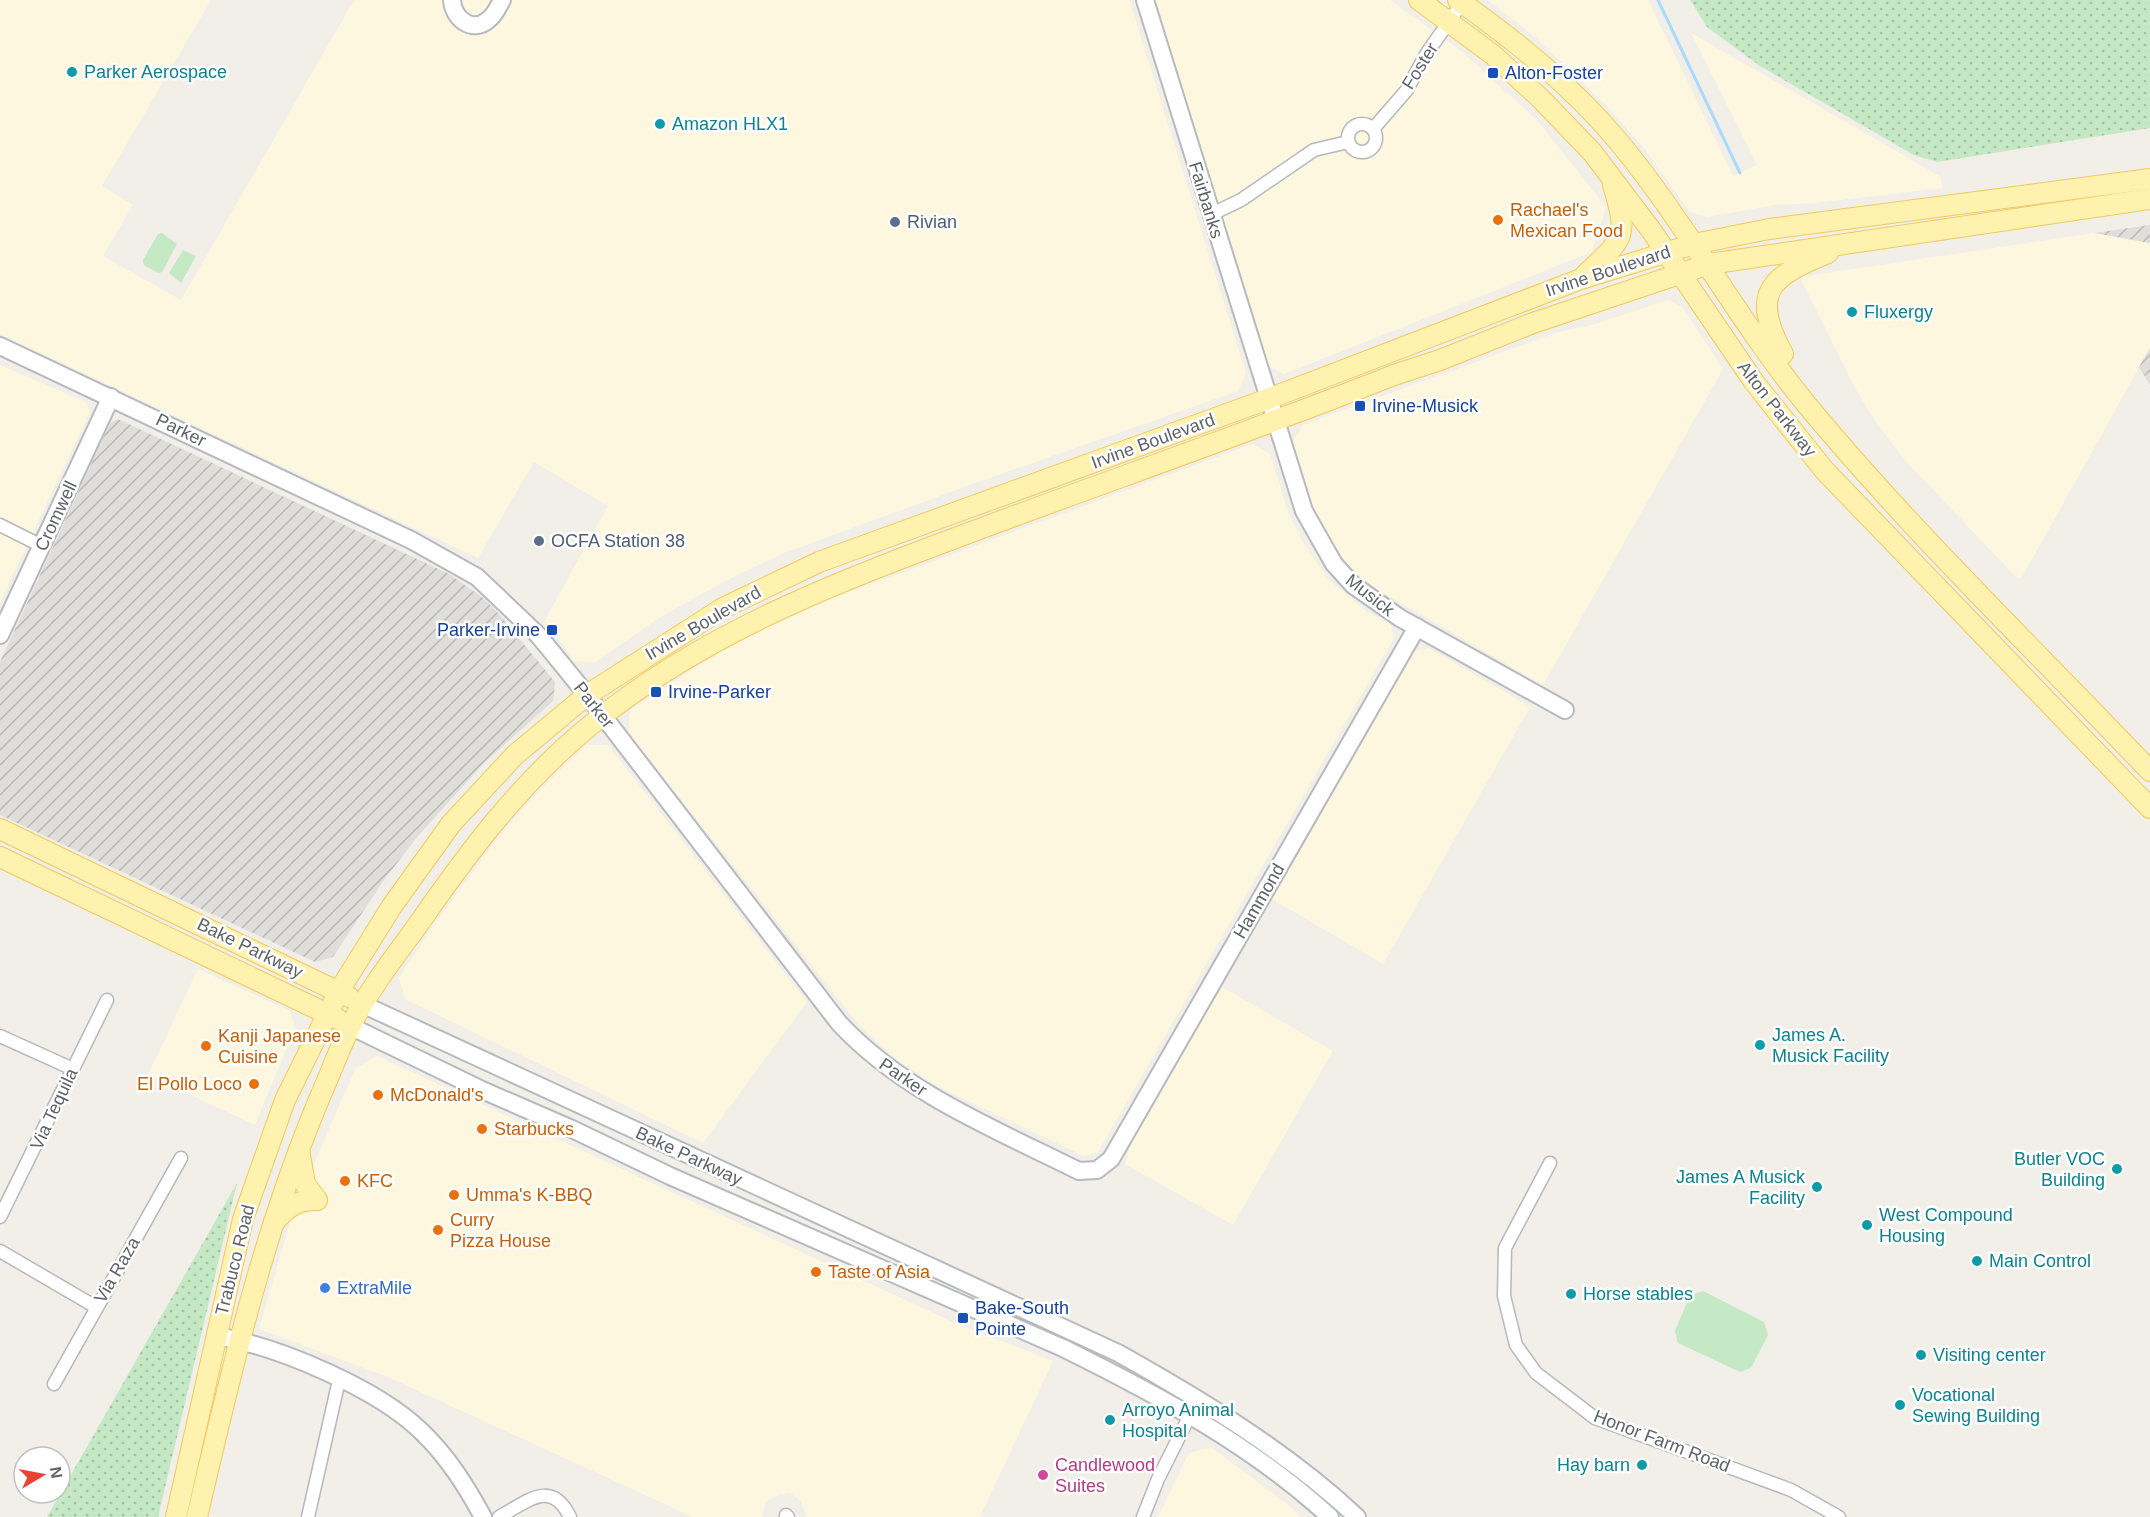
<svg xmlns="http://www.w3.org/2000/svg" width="2150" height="1517" font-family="Helvetica,sans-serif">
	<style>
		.commercial { fill: #fef7e0 }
		.industrial { fill: url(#industrial-furrows) }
		.grass { fill: url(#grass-dots) }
		.garden { fill: #c5e8c5 }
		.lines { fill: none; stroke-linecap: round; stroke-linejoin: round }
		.stream { stroke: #aadaff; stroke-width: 3 }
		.street-casing { stroke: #b5b8bc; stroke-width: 15 }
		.secondary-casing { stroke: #b6babf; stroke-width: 20 }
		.primary-casing { stroke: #f2c960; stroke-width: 22 }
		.street { stroke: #fff; stroke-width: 12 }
		.secondary { stroke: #fff; stroke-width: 16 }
		.primary { stroke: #fff2af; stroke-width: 20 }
		.culture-dot { fill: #0f9aa8; stroke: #fff; stroke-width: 2 }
		.transit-dot { fill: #1a4fb4; stroke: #fff; stroke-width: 2 }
		.food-dot { fill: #e8710a; stroke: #fff; stroke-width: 2 }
		.service-dot { fill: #5c6f8a; stroke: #fff; stroke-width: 2 }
		.shop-dot { fill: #3f7fe0; stroke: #fff; stroke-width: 2 }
		.hotel-dot { fill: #d1479c; stroke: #fff; stroke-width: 2 }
		.labels { text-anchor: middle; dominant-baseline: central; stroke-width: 5; stroke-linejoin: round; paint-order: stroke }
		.street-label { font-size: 18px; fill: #5f6368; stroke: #fff }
		.culture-label { font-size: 18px; fill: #0d838f; stroke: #fff; text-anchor: start }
		.transit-label { font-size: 18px; fill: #164399; stroke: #fff; text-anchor: start }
		.food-label { font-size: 18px; fill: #c56008; stroke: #fff; text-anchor: start }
		.service-label { font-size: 18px; fill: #4e5e75; stroke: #fff; text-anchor: start }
		.shop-label { font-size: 18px; fill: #366cbe; stroke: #fff; text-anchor: start }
		.hotel-label { font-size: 18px; fill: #b23c85; stroke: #fff; text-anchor: start }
	</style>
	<defs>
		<pattern id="industrial-furrows" width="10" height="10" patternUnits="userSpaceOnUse" patternTransform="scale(1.5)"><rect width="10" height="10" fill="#e0deda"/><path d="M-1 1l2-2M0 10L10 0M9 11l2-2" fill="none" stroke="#b9b8b5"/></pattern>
		<pattern id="grass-dots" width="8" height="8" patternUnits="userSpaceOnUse" patternTransform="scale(1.5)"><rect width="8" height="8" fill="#c5e8c5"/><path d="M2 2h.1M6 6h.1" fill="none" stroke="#a3c0a4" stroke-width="1.8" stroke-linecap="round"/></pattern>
	</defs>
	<rect width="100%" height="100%" fill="#f1efe8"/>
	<g class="commercial">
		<polygon points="0,0 211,0 102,186 133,205 103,256 181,300 354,0 1129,0 1246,373 1238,391 975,483 784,553 725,581 662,616 595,662 574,661 545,620 608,506 534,462 478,558 0,334"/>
		<polygon points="1153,0 1390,0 1461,51 1536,119 1606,207 1592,252 1284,374 1267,365"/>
		<polygon points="1488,0 1648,0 1733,176 1757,165 1691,33 1941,177 1942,188 1815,203 1774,205 1708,217 1690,212 1644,148 1607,106 1536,38"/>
		<polygon points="2094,233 2150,243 2150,348 2022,577 2018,579 1905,460 1878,425 1856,390 1800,277"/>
		<polygon points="1668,300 1682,307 1723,369 1543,685 1378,590 1353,570 1328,539 1310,505 1291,445 1303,425 1558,332 1589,326"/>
		<polygon points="0,365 83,401 87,404 90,412 0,602"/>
		<polygon points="1253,444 1270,454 1287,509 1302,541 1328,579 1367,612 1391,625 1394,638 1098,1152 1084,1156 933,1084 896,1059 859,1025 628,732 630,710 737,641 822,602"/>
		<polygon points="1429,648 1530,707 1383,964 1272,899 1415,651"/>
		<polygon points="585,745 608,745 807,1002 703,1143 405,999 399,978 432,927 497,839 528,803"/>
		<polygon points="198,969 290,1011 295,1028 255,1125 148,1075"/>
		<polygon points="1222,987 1333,1051 1233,1225 1125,1164 1130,1146"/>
		<polygon points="377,1056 957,1324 1053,1361 980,1517 807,1517 800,1500 790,1493 780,1494 766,1501 762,1517 693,1517 388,1377 259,1329 292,1216 334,1117 356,1068"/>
		<polygon points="1211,1447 1288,1505 1301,1517 1158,1517 1189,1453"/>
	</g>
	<g class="industrial">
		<polygon points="2150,225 2150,243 2094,233"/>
		<polygon points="2150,348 2150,385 2139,367"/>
		<polygon points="118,419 449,574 482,597 500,615 555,682 553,701 484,763 418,836 384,880 333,957 315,962 0,815 0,662 110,423"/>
	</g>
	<g class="grass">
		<polygon points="1690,0 2150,0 2150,128 1937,162 1914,155 1760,66 1707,27"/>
		<polygon points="237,1183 158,1517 47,1517"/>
	</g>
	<g class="garden">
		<polygon points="162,233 177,244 162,272 158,273 144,265 143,260 158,234"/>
		<polygon points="183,250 196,256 181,283 169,273"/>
		<polygon points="1703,1291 1764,1322 1768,1335 1751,1368 1740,1372 1678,1343 1675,1331 1690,1295"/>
	</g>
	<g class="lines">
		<polyline class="stream" points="1658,0 1740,173"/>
		<defs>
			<g id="street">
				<circle cx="1362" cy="138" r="14"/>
				<polyline points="1373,129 1406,91 1427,53 1464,0"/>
				<polyline points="1210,215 1241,200 1314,150 1348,142"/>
				<polyline points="0,525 42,546"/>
				<polyline points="0,1036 73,1069"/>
				<polyline points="1550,1163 1505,1248 1504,1296 1516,1345 1536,1373 1595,1418 1791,1490 1839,1517"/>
				<polyline points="0,1217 107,1000"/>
				<polyline points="0,1251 96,1307"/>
				<polyline points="54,1384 181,1158"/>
				<polyline points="786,1515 788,1517"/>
				<polyline points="308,1517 339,1380"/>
				<path d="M499 1517C527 1502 551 1478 570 1517"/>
				<polyline points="1143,1517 1158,1479 1198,1399"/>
			</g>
			<g id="secondary">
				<path d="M452 0C453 18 472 34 488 20 495 15 498 7 502 0"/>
				<polyline points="1145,0 1304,511 1334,564 1353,585 1400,618 1565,710"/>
				<path d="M0 346 411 540 477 577 538 635 587 695 839 1023C904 1093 995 1129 1079 1171L1097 1170 1111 1159 1417 627"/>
				<polyline points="0,635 111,397"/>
				<path d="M362 1004 1118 1353C1202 1400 1286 1451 1357 1517"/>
				<path d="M350 1026 482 1090 572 1129 670 1176 1063 1348C1156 1394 1252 1445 1330 1517"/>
				<path d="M217 1336C279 1347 377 1388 422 1432 448 1457 466 1486 483 1517"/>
			</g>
			<g id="primary">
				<polyline points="1419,0 1492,54 1540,98 1592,152 1651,230 1754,382 1825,471 2150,808"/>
				<path d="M1458 0C1516 41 1572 86 1618 141 1687 224 1738 321 1807 405 1913 533 2035 650 2150 771"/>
				<path d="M1585 275C1624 238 1629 238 1613 185"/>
				<path d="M1783 354C1749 292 1771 276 1828 253"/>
				<polyline points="0,829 349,997"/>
				<polyline points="0,857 338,1019"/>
				<polyline points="299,1150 305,1184 317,1200"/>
				<path d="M274 1222C288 1207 296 1200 317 1200"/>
				<polyline points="176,1517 243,1219 285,1100 339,991 392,906 451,824 515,755 587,695 723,608 819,562 1268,399 1581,279 1694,244 1769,229 2150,179"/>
				<path d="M197 1517C231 1372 262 1235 320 1097 331 1072 340 1047 352 1023 371 986 398 953 422 919 472 847 524 779 592 724 707 630 845 579 982 528 1119 477 1258 429 1394 375L1440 360 1533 323 1709 264 2150 199"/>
			</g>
		</defs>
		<use href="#street" class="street-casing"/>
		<use href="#secondary" class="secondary-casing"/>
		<use href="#primary" class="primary-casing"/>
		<use href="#street" class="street"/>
		<use href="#secondary" class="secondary"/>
		<use href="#primary" class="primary"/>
	</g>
	<g class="culture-dot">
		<circle cx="72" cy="72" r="6"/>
		<circle cx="660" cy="124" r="6"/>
		<circle cx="1852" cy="312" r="6"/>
		<circle cx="1760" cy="1045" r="6"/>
		<circle cx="2117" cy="1169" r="6"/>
		<circle cx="1817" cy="1187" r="6"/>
		<circle cx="1867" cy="1225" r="6"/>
		<circle cx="1977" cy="1261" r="6"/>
		<circle cx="1571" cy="1294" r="6"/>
		<circle cx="1921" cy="1355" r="6"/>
		<circle cx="1900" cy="1405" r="6"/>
		<circle cx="1110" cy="1420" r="6"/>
		<circle cx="1642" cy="1465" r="6"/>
	</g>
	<g class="transit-dot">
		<rect x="1487" y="67" width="12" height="12" rx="3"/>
		<rect x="1354" y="400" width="12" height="12" rx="3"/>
		<rect x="546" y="624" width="12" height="12" rx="3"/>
		<rect x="650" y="686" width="12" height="12" rx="3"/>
		<rect x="957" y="1312" width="12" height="12" rx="3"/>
	</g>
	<g class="food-dot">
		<circle cx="1498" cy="220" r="6"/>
		<circle cx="206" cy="1046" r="6"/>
		<circle cx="254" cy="1084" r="6"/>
		<circle cx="378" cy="1095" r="6"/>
		<circle cx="482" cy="1129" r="6"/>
		<circle cx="345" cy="1181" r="6"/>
		<circle cx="454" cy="1195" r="6"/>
		<circle cx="438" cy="1230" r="6"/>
		<circle cx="816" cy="1272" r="6"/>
	</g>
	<g class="service-dot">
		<circle cx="895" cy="222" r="6"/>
		<circle cx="539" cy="541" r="6"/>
	</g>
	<circle class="shop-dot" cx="325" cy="1288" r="6"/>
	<circle class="hotel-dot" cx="1043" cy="1475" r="6"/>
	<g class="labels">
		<g class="street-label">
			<text transform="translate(1420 66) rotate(-58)">Foster</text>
			<text transform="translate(1206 200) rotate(73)">Fairbanks</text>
			<text transform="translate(1608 271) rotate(-18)">Irvine Boulevard</text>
			<text transform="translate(1777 409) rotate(52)">Alton Parkway</text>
			<text transform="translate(181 430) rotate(26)">Parker</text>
			<text transform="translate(1153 441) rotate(-20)">Irvine Boulevard</text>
			<text transform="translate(56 516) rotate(-65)">Cromwell</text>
			<text transform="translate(1370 595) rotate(38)">Musick</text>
			<text transform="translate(703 623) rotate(-30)">Irvine Boulevard</text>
			<text transform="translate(594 705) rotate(52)">Parker</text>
			<text transform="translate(1259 901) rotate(-60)">Hammond</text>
			<text transform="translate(250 948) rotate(26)">Bake Parkway</text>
			<text transform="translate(903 1077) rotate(34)">Parker</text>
			<text transform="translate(54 1109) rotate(-65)">Via Tequila</text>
			<text transform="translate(689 1156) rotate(25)">Bake Parkway</text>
			<text transform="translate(235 1260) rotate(-76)">Trabuco Road</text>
			<text transform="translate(117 1270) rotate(-60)">Via Raza</text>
			<text transform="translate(1662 1441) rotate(21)">Honor Farm Road</text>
		</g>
		<g class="culture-label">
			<text x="84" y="72">Parker Aerospace</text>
			<text x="672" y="124">Amazon HLX1</text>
			<text x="1864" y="312">Fluxergy</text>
			<text x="1772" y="1035">James A.<tspan x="1772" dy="21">Musick Facility</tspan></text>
			<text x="2105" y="1159" text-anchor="end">Butler VOC<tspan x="2105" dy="21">Building</tspan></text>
			<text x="1805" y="1177" text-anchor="end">James A Musick<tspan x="1805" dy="21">Facility</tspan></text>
			<text x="1879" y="1215">West Compound<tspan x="1879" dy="21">Housing</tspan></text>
			<text x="1989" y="1261">Main Control</text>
			<text x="1583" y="1294">Horse stables</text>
			<text x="1933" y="1355">Visiting center</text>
			<text x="1912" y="1395">Vocational<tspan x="1912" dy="21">Sewing Building</tspan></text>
			<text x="1122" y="1410">Arroyo Animal<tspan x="1122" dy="21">Hospital</tspan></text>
			<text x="1630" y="1465" text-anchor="end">Hay barn</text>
		</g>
		<g class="transit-label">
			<text x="1505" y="73">Alton-Foster</text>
			<text x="1372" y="406">Irvine-Musick</text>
			<text x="540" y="630" text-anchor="end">Parker-Irvine</text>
			<text x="668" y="692">Irvine-Parker</text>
			<text x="975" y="1308">Bake-South<tspan x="975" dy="21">Pointe</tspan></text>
		</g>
		<g class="food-label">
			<text x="1510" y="210">Rachael's<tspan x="1510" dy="21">Mexican Food</tspan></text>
			<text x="218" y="1036">Kanji Japanese<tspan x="218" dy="21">Cuisine</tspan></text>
			<text x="242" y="1084" text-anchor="end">El Pollo Loco</text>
			<text x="390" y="1095">McDonald's</text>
			<text x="494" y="1129">Starbucks</text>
			<text x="357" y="1181">KFC</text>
			<text x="466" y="1195">Umma's K-BBQ</text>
			<text x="450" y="1220">Curry<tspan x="450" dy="21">Pizza House</tspan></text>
			<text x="828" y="1272">Taste of Asia</text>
		</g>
		<g class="service-label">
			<text x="907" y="222">Rivian</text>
			<text x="551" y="541">OCFA Station 38</text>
		</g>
		<g class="shop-label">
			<text x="337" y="1288">ExtraMile</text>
		</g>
		<g class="hotel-label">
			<text x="1055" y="1465">Candlewood<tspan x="1055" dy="21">Suites</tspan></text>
		</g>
	</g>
	<g transform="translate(42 1475) rotate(80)"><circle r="28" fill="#ffffff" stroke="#bfc1c3" stroke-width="1.5"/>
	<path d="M0-4.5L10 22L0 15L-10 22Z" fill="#ea4335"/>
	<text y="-9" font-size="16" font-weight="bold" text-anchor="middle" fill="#5f6368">N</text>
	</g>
</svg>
